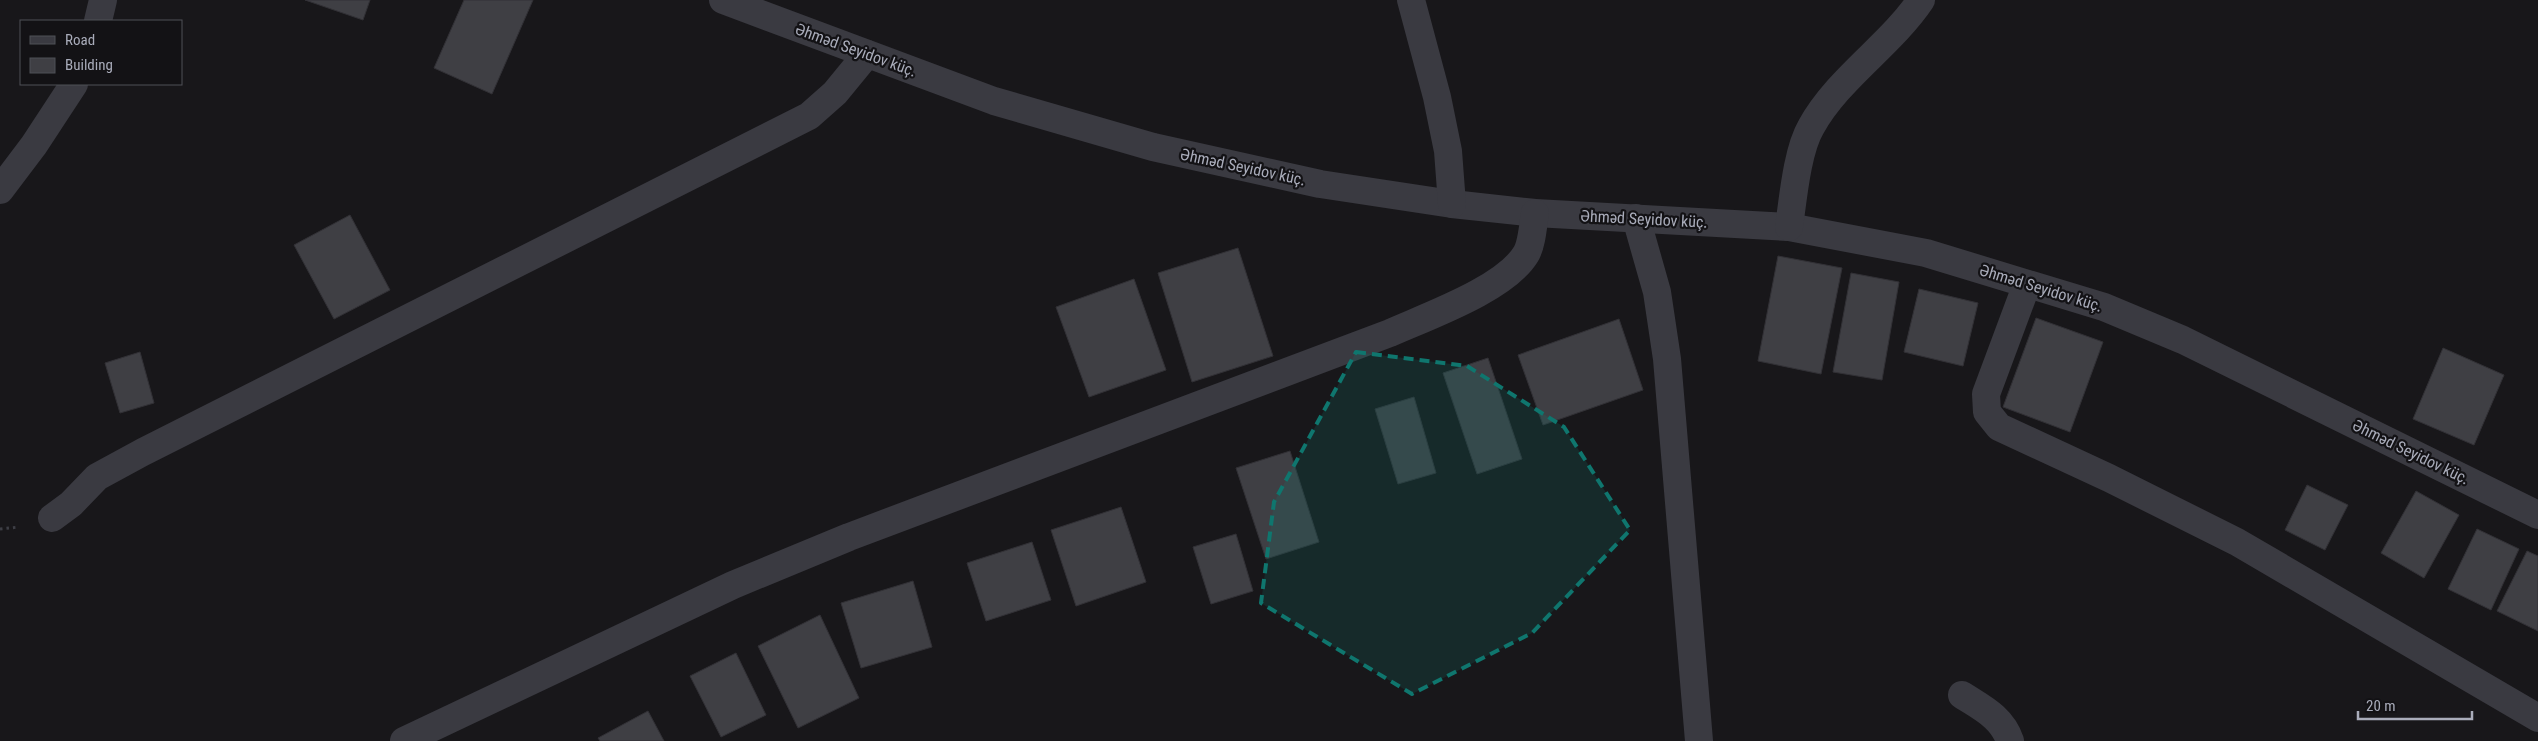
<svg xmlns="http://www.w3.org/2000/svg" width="2538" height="741" font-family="'Roboto Condensed',sans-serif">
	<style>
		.building { fill: #3f3f44; stroke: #323136 }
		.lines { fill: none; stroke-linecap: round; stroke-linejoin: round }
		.path { stroke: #3e3f46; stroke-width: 3; stroke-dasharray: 2.5 4; stroke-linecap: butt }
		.street { stroke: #3a3a41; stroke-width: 28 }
		.marked { fill: #0f766e; fill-opacity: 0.2; stroke: #0f766e; stroke-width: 4; stroke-dasharray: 10 6; stroke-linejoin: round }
		.labels { text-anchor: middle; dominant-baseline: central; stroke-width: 4.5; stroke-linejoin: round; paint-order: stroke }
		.street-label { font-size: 16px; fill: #a9acba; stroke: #131215 }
	</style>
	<rect width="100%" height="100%" fill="#18171a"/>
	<g class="building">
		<polygon points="305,0 370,0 363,20"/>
		<polygon points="464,0 533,0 492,94 434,68"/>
		<polygon points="350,215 390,290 334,319 294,245"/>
		<polygon points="1238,248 1273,356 1192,382 1158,273"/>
		<polygon points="1778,256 1842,268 1821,374 1758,361"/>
		<polygon points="1851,273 1899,282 1882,380 1833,372"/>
		<polygon points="1134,279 1166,370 1089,397 1056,307"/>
		<polygon points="1919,289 1978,303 1963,366 1904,352"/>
		<polygon points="2036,318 2103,342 2070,432 2003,407"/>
		<polygon points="1619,319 1643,390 1543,425 1518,355"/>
		<polygon points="2443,348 2504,375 2474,445 2413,419"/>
		<polygon points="140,352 154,403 120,413 105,363"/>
		<polygon points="1488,358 1522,459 1477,474 1443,373"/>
		<polygon points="1414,397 1436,473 1398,484 1375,409"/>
		<polygon points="1290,451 1319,542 1266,559 1236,468"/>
		<polygon points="2307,485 2348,505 2325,550 2285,530"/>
		<polygon points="2416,491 2459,515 2424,578 2381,553"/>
		<polygon points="1121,507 1146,582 1076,606 1051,530"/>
		<polygon points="2477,529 2519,549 2491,610 2448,589"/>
		<polygon points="1236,534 1253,591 1211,604 1193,547"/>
		<polygon points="1032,542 1051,600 986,621 967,563"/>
		<polygon points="2527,551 2538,556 2538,631 2497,611"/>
		<polygon points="913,581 932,647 861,668 841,603"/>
		<polygon points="820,615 859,698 798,728 758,646"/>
		<polygon points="736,653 766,715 721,737 690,676"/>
		<polygon points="648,711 664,741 600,741 598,738"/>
	</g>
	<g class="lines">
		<polyline class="path" points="0,529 19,527"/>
		<g class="street">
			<polyline points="723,0 994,101 1153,147 1320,184 1452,204 1535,213 1789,227 1926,253 2104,307 2183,340 2538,515"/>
			<polyline points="1411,0 1437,97 1448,151 1452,204"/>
			<polyline points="98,21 103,0"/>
			<polyline points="0,190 34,145 74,84"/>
			<polyline points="1636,218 1657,292 1667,359 1699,741"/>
			<path d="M1789 227C1793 199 1797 151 1811 127 1838 78 1890 46 1921 0"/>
			<polyline points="2027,284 1986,394 1987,412 1999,427 2109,478 2237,542 2538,718"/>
			<polyline points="52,518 71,504 97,477 143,452 809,116 835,93 867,54"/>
			<path d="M1962 695C1982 708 2002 717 2010 741"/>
			<path d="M404 741 733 585 849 537 1390 333C1428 316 1505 289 1526 254 1532 244 1533 225 1535 213"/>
		</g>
	</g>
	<path class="marked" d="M1356 352 1467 366 1564 427 1630 530 1532 633 1412 694 1261 603 1274 502Z"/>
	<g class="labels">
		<g class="street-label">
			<text transform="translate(856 50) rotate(20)">Əhməd Seyidov küç.</text>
			<text transform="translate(1243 167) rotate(12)">Əhməd Seyidov küç.</text>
			<text transform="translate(1644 219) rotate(3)">Əhməd Seyidov küç.</text>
			<text transform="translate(2041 288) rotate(17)">Əhməd Seyidov küç.</text>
			<text transform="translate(2411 452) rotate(26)">Əhməd Seyidov küç.</text>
		</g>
	</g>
	<rect x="20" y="20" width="162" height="65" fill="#131215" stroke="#4f5057"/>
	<rect x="30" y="36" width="25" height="8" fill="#3a3a41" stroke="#4f5057"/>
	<text x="65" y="45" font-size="15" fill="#a9acba">Road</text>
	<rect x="30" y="58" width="25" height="15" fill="#3f3f44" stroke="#4f5057"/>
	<text x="65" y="70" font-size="15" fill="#a9acba">Building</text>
	<path d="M2358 711v8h114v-8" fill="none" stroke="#a9acba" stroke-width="2.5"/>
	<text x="2366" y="711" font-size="15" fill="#a9acba" stroke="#131215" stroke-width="4" paint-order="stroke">20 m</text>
</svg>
